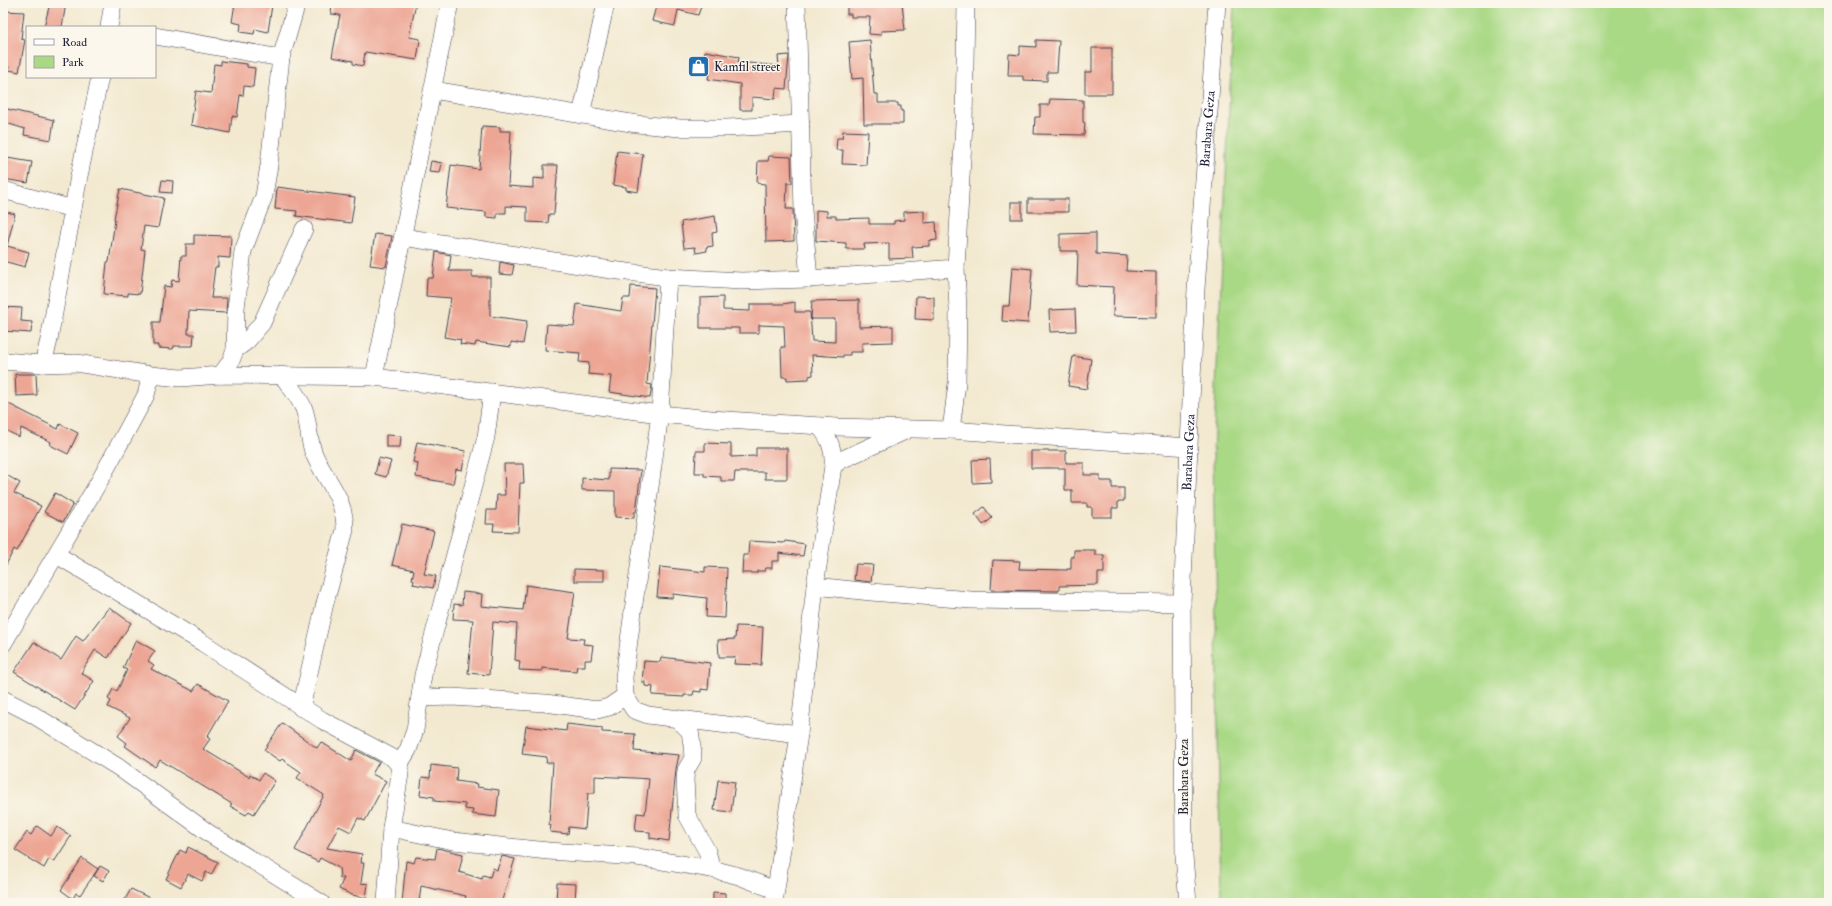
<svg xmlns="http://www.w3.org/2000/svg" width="1832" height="906" font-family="'IM FELL Double Pica',serif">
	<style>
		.green { fill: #aad986; stroke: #667e60 }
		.building { fill: #eda694 }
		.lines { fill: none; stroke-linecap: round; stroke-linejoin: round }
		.minor-casing { stroke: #414051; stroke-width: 18 }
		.minor { stroke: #fff; stroke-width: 17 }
		.labels { text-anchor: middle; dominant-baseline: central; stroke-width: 3; stroke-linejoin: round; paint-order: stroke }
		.poi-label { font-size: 13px; fill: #22223b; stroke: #fbf7ec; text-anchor: start }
		.street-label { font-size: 13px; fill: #22223b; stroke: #fbf7ec }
	</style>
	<rect width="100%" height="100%" fill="#fbf7ec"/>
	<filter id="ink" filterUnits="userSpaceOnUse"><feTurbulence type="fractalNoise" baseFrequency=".025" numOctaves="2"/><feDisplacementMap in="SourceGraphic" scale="8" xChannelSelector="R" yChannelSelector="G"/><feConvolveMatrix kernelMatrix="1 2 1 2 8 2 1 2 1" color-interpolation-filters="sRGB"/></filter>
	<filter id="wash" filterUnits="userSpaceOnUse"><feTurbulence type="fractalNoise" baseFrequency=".012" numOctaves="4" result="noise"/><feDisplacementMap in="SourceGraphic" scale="16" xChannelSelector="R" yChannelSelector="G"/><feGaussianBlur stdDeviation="0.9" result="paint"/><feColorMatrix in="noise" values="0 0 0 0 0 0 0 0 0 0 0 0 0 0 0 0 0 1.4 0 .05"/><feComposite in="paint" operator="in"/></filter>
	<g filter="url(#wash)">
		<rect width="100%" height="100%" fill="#f3e9d0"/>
		<polygon class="green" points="1234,3 1829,3 1829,903 1221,903 1213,453"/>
		<g id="blocks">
			<g class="building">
				<polygon points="50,3 66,3 62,27 44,27"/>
				<polygon points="235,3 272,5 268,32 255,29 254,34 240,32 241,24 232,22"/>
				<polygon points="332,3 416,3 409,37 420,39 417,60 365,52 363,66 353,64 353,61 332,57 340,15 331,14"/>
				<polygon points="657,3 702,3 698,15 678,10 675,26 652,21"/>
				<polygon points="847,3 877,3 877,5 902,3 905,30 881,31 881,35 869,34 870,17 851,17 851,14 847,14"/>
				<polygon points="3,11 24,12 21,39 25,40 19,72 9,70 9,67 3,66"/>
				<polygon points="870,40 874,94 878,94 878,103 898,103 898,106 901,106 901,111 903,111 903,124 864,124 863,78 852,79 849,42"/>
				<polygon points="1036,40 1059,41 1057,72 1047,72 1047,81 1023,80 1023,76 1008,76 1009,54 1020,55 1020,46 1036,47"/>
				<polygon points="1092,48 1112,48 1112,94 1085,94 1085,72 1092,72"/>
				<polygon points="705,51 739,57 738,62 779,66 778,56 789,55 786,89 776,88 775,99 752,97 752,110 740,110 740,84 708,79 710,70 702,68"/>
				<polygon points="221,61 247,64 247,67 255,68 253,87 244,86 243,96 240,95 237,117 232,116 230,133 191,125 196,91 211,93 214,64 221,65"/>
				<polygon points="1050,99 1083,100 1083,122 1085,123 1084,135 1034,134 1035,117 1040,117 1040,105 1049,105"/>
				<polygon points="3,108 54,120 51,140 24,135 25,129 3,122"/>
				<polygon points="482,126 500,127 500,131 511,131 508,186 533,188 533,178 544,179 544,165 558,165 554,214 549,214 548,223 527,222 527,207 506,206 506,213 497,213 497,218 486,217 486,212 446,208 451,165 479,169"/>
				<polygon points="843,131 868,132 866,165 842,164 843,150 836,150 837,138 842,138"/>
				<polygon points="617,151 643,154 638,192 626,190 626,187 613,185"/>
				<polygon points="769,156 791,157 792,183 787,183 786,209 793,209 794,241 766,242 765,184 757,183 758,161 768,161"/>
				<polygon points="7,158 32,162 28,183 3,179"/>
				<polygon points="431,161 442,163 440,173 429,172"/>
				<polygon points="162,180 173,181 172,193 160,192"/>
				<polygon points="277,187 355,197 351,223 296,216 297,211 275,209"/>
				<polygon points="120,189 164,198 158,228 144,226 141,249 145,250 140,294 128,293 128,296 104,294 107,262 109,262 115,220 114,219"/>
				<rect x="1028" y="199" width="40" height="13"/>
				<rect x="1011" y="202" width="11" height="17"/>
				<polygon points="816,210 827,211 827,216 836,216 836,219 869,218 869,224 894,224 894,221 904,220 904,212 924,211 924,223 936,222 937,240 929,241 929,246 912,247 913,258 889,259 889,243 864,244 865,249 846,249 846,243 816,241"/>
				<polygon points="3,211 15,214 7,246 29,252 25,267 3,261"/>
				<polygon points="715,216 717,232 712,233 713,246 706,247 707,251 696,253 695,247 684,248 681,222"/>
				<polygon points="1096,233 1096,254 1127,256 1126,271 1156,272 1156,317 1113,316 1114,287 1077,285 1078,251 1060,251 1060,234"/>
				<polygon points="375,234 392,236 386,267 370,265"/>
				<polygon points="194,235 231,236 230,258 218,257 218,267 215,267 211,298 227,298 226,313 189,311 188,334 194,334 193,346 174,346 173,349 158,348 158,345 153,345 153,322 160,322 164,286 171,287 172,280 179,281 181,256 186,256 186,244 194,244"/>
				<polygon points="436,252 451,255 449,271 472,271 472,277 490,277 490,316 527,321 523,344 511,342 511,347 476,342 475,346 460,344 461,340 444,337 451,298 426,296 427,278 433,278"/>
				<polygon points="500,262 514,265 512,275 499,274"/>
				<polygon points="1012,267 1032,269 1028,323 1002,321 1003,306 1009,306"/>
				<polygon points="631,286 655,288 647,384 652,385 650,398 609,392 611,376 588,374 589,363 579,362 580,353 545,350 547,324 574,326 577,304 621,311 623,298 630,298"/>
				<polygon points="916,296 934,297 934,320 915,319"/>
				<polygon points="723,297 723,310 750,311 750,304 783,304 795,302 795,312 810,312 812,341 835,342 835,319 811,319 812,301 859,300 859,327 893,326 893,342 862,343 862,352 850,352 850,355 843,355 843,357 812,355 813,375 809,376 809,379 787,380 787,377 782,377 781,347 785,347 784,326 759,325 759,333 739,333 739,328 700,328 700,298"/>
				<polygon points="3,307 22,308 21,321 32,322 31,333 3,331"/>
				<polygon points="1075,309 1076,331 1050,332 1049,310"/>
				<polygon points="1073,356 1091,359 1087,389 1068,386"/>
				<polygon points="15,374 36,374 37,395 16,396"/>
				<polygon points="3,401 58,429 60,424 78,433 68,454 50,445 51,442 21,428 19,437 3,429"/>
				<polygon points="386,435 401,436 400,447 386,447"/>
				<polygon points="417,442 466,451 462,470 456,469 453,484 416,477 418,463 413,462"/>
				<polygon points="705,443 731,444 731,457 756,456 756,448 787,448 787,479 765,479 765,472 735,472 734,481 721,481 721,477 704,476 704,473 695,473 696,451 705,451"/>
				<polygon points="1031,451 1066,451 1066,463 1084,463 1084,475 1100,475 1100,481 1112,481 1112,488 1124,488 1124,501 1118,501 1118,508 1112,508 1112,517 1092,517 1092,507 1087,507 1087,503 1072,503 1072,490 1065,490 1065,468 1031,468"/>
				<polygon points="379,458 391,461 386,477 375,474"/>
				<polygon points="990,459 991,482 973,483 972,460"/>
				<polygon points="504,464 523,464 524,483 520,483 518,532 493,531 494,524 486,524 487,510 496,510 497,495 505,495"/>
				<polygon points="609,469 641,470 636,512 634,512 634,518 615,517 615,491 582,490 582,478 609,480"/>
				<polygon points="3,473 20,483 14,493 41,506 17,551 14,549 3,571"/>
				<polygon points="55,493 73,504 63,522 44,512"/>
				<polygon points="984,507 992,518 983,525 975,514"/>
				<polygon points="402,524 434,531 424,574 436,576 433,588 413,584 414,580 412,579 414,570 392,565"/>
				<polygon points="749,541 784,543 785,541 805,544 803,556 779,553 779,561 772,561 772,568 766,568 765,571 757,571 757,573 742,573 743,555 748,555"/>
				<polygon points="1074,550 1095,550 1095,555 1104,555 1104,573 1098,573 1098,585 1059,586 1059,591 991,590 993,560 1020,561 1019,569 1067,570 1067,569 1071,569 1071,557 1074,557"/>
				<polygon points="856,564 873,565 871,582 854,580"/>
				<polygon points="660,567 705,572 705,567 727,568 725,618 706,617 707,598 673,594 672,598 657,597"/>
				<polygon points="574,569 604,570 604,581 574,581"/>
				<polygon points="526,585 575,592 568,638 584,639 583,644 593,645 591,660 585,660 585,666 577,666 576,671 542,668 542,671 519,670 520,661 515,660 517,624 493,622 489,675 468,673 473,620 453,619 454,604 462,605 463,592 482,594 481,606 523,610"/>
				<polygon points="109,607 131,623 108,658 95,650 81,673 94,681 75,710 14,672 34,642 61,660 76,636 83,641"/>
				<polygon points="736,626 763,627 761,665 734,664 735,657 719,657 718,640 735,639"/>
				<polygon points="136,640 155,651 148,661 154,665 151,669 193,691 198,684 228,701 207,737 210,739 203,749 249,777 250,774 259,780 263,773 275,781 254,814 249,811 246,815 230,806 232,804 160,760 155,767 125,746 127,743 118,736 130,718 108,707 111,701 108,699 113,689 117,691 127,670 123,668"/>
				<polygon points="661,657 710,663 708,690 701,689 701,692 694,691 693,695 684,695 684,697 652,695 653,687 645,686 645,682 642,682 644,661 660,662"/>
				<polygon points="282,723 317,748 321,742 351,761 356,750 379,762 372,774 386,781 365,821 358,818 351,832 339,826 327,848 362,854 361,863 364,863 361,883 368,884 366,898 352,895 339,889 344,878 340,878 339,868 320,858 318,862 295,850 324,795 297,778 301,772 282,759 280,761 264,750"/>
				<polygon points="567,724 602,728 602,732 635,734 634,751 679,755 676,769 669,841 650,838 650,832 635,831 637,813 645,814 649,779 634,778 595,776 595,793 588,793 585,829 569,827 568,834 550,832 551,825 549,825 553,763 546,763 547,757 522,754 526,726 566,731"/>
				<polygon points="431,765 457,768 456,781 478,784 477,787 499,790 496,817 472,814 473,810 465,809 465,804 434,801 434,797 420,795 422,777 430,778"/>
				<polygon points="718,780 735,782 731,812 714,810"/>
				<polygon points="37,826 51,836 57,827 71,836 54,862 49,859 44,868 15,850 27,832 31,835"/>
				<polygon points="188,847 218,862 211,875 206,872 202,881 188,874 181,887 166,879 180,850 186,853"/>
				<polygon points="437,848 463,854 459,872 482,879 483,875 490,877 493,868 497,870 502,856 515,859 501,903 464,903 466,896 421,886 419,903 402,903 406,861 414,863 416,857 435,859"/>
				<polygon points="82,858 98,869 80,895 76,893 73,899 61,890"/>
				<polygon points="100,866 109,871 103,881 94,876"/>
				<polygon points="557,883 576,884 575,903 556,903"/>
				<polygon points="131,889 160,903 123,903"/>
				<polygon points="713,892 725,893 725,903 713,903"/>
			</g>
		</g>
	</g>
	<g filter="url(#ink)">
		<use href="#blocks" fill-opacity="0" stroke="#414051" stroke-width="1"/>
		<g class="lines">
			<defs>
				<g id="minor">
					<polyline points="797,3 803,210 809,279"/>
					<polyline points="109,27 113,3"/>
					<polyline points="155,36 281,58"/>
					<polyline points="433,90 637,124 680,128 727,128 801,124"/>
					<polyline points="581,115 606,3"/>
					<polyline points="3,190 73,209"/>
					<polyline points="403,237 611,270 668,277 741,281 809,279 956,268"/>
					<polyline points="668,277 660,414 624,677 625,696 634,710 648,715 799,734"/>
					<polyline points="235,350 247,341 262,323 304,229"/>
					<polyline points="3,361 43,364 76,363 151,375 180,378 221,375 374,377 660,414 711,419 837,427 951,430 1188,447"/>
					<polyline points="43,364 49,340 79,176 100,77"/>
					<polyline points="221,375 231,361 235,350 236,308 243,251 264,196 269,165 281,58 297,3"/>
					<path d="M282 375C289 386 299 396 304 409 309 423 308 439 314 454 326 482 345 496 345 530L325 603 301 708"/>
					<polyline points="374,377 450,3"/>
					<polyline points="951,430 957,383 958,310 956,268 964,123 966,3"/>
					<polyline points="833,466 841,460 905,431"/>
					<polyline points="57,555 203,643 322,720 393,758 399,765 400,774 391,828 386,903"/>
					<polyline points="815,586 871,592 971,600 1182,603"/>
					<polyline points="3,644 100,480 146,395 151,375"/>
					<polyline points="420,698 452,697 545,703 597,710 609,707 625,696"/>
					<polyline points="3,699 32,714 118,767 210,834 321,903"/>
					<polyline points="676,718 690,731 692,745 693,758 686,770 685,779 687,815 707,851 712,869"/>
					<polyline points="399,765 408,750 415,730 423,675 486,437 492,392"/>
					<polyline points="391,828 453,841 548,851 637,857 712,869 739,876 775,890"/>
					<path d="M774 903 799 734 815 586 833 466C834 450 830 438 819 426"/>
					<path id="s1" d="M1188 903 1184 856 1182 603 1196 289 1217 3"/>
				</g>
			</defs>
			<use href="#minor" class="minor-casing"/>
			<use href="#minor" class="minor"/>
		</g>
	</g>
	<defs>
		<symbol id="shop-square" viewBox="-11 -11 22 22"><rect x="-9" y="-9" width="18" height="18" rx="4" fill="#1f6fb2" stroke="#fbf7ec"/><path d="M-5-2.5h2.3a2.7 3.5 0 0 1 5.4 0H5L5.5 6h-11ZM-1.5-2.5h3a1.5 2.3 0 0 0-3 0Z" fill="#fff"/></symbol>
	</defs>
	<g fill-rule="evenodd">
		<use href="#shop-square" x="686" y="54" width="25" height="25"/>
	</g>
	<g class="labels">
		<g class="poi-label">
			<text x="714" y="67">Kamfil street</text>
		</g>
		<g class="street-label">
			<text stroke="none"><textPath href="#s1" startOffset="775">Barabara Geza</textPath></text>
			<text stroke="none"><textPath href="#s1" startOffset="451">Barabara Geza</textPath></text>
			<text transform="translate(1184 777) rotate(-90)">Barabara Geza</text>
		</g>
	</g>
	<rect width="1832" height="906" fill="none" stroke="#fbf7ec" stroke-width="16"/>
	<rect x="26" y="26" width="130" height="52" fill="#fbf7ec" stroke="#a4a2a5"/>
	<rect x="34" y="39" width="20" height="6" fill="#ffffff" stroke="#a4a2a5"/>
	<text x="62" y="46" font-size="12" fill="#22223b">Road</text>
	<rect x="34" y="56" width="20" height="12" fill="#aad986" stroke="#a4a2a5"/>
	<text x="62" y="66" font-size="12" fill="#22223b">Park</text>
</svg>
